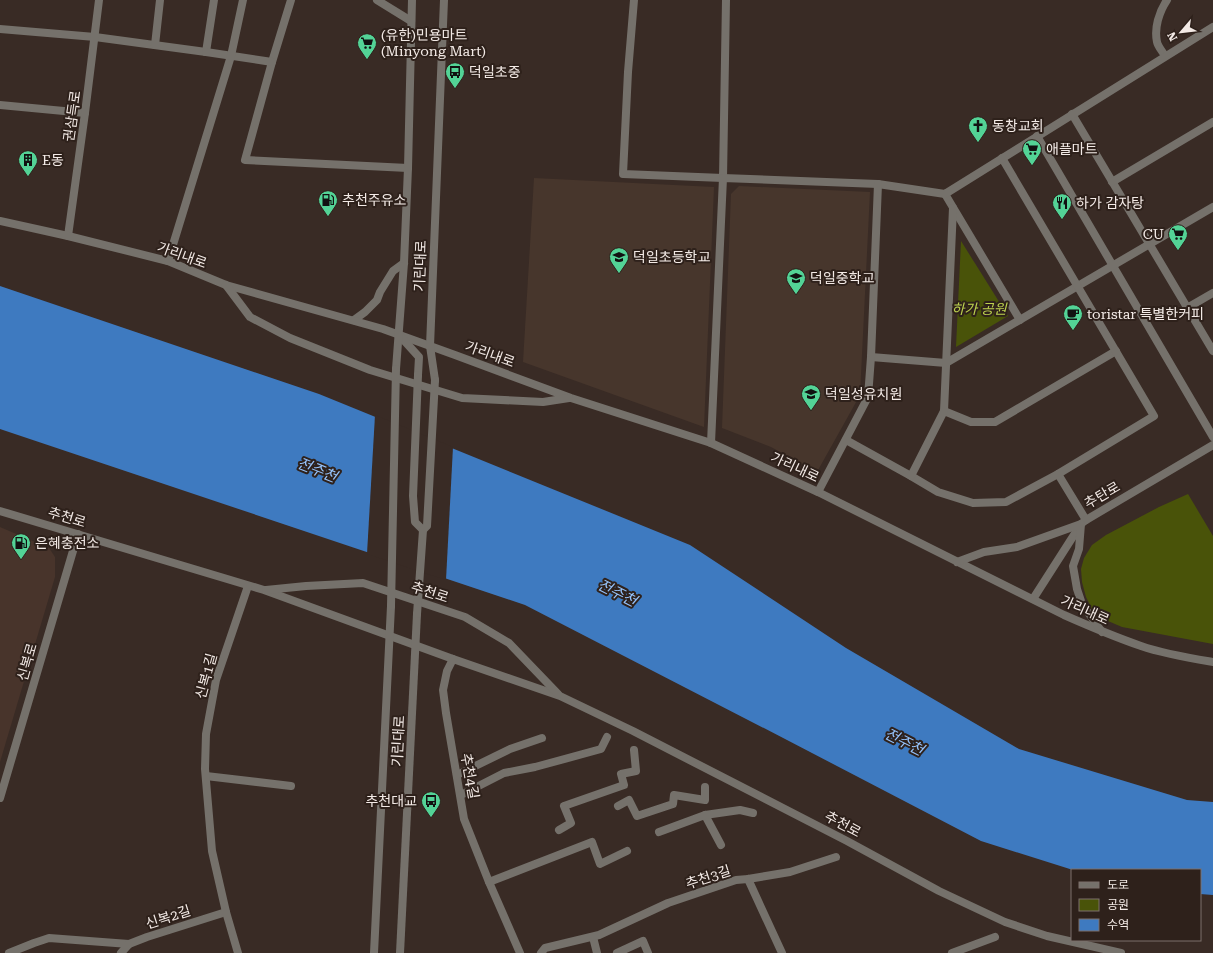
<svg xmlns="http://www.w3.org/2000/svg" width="1213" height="953" font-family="'Roboto Serif','Noto Sans KR',serif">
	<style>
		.built { fill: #48342b }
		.education { fill: #47362c }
		.green { fill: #495309 }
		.water { fill: #3e7ac0 }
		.pier { fill: #392b25 }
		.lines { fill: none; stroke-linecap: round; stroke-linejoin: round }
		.minor { stroke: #75716b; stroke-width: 8 }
		.tertiary { stroke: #75716b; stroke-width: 8 }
		.tertiary-bridge { stroke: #75716b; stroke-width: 8 }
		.labels { text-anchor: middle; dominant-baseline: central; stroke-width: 4; stroke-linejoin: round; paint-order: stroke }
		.poi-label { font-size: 14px; fill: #f3eae6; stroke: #2e211b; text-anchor: start }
		.street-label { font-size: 14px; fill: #f3eae6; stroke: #2e211b }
		.park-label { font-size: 14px; font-style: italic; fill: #bdd24f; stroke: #2e211b }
		.water-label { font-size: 15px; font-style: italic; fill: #95c2fa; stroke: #2e211b }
	</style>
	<rect width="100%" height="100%" fill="#392b25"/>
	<polygon class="built" points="0,527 49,548 55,557 55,577 0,762"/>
	<g class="education">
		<polygon points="534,178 714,187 704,427 523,362"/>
		<polygon points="739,186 870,192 860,395 817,472 771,447 722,428 731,194"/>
	</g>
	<g class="green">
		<polygon points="961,241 1008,316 956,347"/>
		<polygon points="1188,494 1213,536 1213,644 1122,627 1101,618 1092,609 1086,597 1082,582 1081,569 1084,558 1092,545 1106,535 1159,507"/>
	</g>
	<polygon class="water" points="0,286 319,394 690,545 846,648 1019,749 1187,800 1213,802 1213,895 1200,894 1200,870 1073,870 981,841 787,740 525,605 0,429"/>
	<polygon class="pier" points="375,415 453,447 446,580 367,554"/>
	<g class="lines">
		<g class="minor">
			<polyline points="291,0 272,62 245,160 408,168"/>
			<polyline points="377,0 411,21"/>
			<polyline points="634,0 628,72 623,174 723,178 726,0"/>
			<polyline points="0,29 95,37 206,52 214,0"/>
			<polyline points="155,45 160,0"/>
			<polyline points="206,52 272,62"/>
			<path d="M1165 56C1163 52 1158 47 1157 42 1154 28 1159 12 1167 0"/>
			<polyline points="0,105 85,113"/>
			<polyline points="1072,114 1213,351"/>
			<polyline points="1037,136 1213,437"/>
			<polyline points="1112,182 1213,122"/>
			<polyline points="945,194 1020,320"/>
			<polyline points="68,236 85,113 99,0"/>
			<polyline points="168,261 231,56 243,0"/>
			<polyline points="1187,308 1213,293"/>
			<polyline points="354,320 365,312 377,300 380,292 393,271 404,263"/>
			<polyline points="871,357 946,363 1213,207"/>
			<polyline points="944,411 971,422 995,422 1116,351"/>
			<polyline points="846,440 911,476 938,492 973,503 1006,502 1058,474 1154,416 1002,158"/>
			<polyline points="711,443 723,178 878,184 945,194 1213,27"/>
			<polyline points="1058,474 1086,520"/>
			<polyline points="911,476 944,411 953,208"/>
			<polyline points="818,492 868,397 871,357 878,184"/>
			<polyline points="0,511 264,590 453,659 560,696 633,731 847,841 939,891 1005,922 1047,936 1121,953"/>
			<polyline points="266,590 306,586 363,583 465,617 509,643 558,694"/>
			<polyline points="1033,599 1081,524 1086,520 1213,445"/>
			<polyline points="453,659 447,671 443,690 446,713 464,819 489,882 520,953"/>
			<polyline points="457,775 510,749 542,738"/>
			<polyline points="206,776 291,786"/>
			<polyline points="461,795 504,773 535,767 601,749 607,737"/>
			<polyline points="618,806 629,800 637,816 673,804 674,795 705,800 705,787"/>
			<polyline points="705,815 721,845"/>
			<polyline points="559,830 571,823 564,806 624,785 621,774 636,771 634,750"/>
			<polyline points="659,832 705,815 740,810 753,813"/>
			<polyline points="748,879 782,953"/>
			<polyline points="489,882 592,842 600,864 627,851"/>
			<polyline points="593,937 597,953"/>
			<polyline points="9,953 34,943 49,938 129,944"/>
			<polyline points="121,953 129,944 147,937 226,912"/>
			<polyline points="541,953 545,948 599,935 668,903 736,880 748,879 790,872 836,857"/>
			<polyline points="617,953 643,941 648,953"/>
			<polyline points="952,953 995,937"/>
		</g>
		<g class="tertiary">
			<path d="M0 221 68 236 168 261 226 285 383 329 455 355 571 398 711 443 818 492 1064 615C1089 626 1115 637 1141 646 1164 654 1189 658 1213 662"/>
			<polyline points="226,285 250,317 290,338 370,370 462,398 543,402 569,398"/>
			<polyline points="400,336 419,357 418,375"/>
			<polyline points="396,369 404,263 408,168 412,0"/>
			<polyline points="435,380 430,346 444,0"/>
			<polyline points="957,562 984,552 1017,547 1081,524 1079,549 1073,566 1077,589 1082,604 1102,632"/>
			<polyline points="0,798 78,534"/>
			<polyline points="238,953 226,912 212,851 205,769 206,734 216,680 248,586"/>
			<polyline points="374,953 391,606"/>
			<polyline points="400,953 417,614"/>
		</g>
		<g class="tertiary-bridge">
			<polyline points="418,375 413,496 415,522 423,530"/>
			<polyline points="391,606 396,369"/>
			<polyline points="417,614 423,530 427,526 435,380"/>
		</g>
	</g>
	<defs>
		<symbol id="supermarket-pin" viewBox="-11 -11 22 30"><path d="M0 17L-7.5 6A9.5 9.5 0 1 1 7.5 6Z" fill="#53d396" stroke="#2e211b"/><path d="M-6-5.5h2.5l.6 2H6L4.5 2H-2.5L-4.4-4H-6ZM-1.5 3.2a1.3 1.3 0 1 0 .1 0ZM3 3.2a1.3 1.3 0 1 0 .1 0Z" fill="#111"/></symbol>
		<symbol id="bus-pin" viewBox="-11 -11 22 30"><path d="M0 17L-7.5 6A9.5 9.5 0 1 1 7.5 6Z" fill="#53d396" stroke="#2e211b"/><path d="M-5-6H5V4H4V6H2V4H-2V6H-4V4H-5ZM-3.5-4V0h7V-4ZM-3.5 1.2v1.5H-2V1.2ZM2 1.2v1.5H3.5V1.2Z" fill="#111"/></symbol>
		<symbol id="church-pin" viewBox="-11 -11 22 30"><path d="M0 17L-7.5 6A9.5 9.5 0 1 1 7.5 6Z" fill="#53d396" stroke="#2e211b"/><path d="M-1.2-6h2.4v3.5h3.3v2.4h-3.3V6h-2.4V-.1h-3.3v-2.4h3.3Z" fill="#111"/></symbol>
		<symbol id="building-pin" viewBox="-11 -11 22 30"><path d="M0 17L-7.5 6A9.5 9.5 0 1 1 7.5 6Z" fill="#53d396" stroke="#2e211b"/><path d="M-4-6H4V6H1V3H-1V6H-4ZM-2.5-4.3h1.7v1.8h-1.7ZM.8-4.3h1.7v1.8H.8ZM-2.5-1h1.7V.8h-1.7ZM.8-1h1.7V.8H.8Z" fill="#111"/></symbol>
		<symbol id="fuel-pin" viewBox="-11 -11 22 30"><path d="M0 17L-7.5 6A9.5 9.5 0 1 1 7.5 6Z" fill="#53d396" stroke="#2e211b"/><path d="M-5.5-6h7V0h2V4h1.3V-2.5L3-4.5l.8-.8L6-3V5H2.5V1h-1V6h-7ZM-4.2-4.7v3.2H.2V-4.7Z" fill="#111"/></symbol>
		<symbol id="restaurant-pin" viewBox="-11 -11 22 30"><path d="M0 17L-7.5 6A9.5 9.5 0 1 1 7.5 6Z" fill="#53d396" stroke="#2e211b"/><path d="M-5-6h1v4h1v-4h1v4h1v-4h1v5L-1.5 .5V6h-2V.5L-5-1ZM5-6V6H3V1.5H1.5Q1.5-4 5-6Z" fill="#111"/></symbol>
		<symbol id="school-pin" viewBox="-11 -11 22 30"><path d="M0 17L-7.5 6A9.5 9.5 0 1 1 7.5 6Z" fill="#53d396" stroke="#2e211b"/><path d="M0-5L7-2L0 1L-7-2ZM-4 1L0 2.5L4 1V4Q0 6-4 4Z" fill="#111"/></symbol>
		<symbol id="cafe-pin" viewBox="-11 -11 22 30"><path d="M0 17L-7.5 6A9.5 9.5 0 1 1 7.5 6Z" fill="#53d396" stroke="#2e211b"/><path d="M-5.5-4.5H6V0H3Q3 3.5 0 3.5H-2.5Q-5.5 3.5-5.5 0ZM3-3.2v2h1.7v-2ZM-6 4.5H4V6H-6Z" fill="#111"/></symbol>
	</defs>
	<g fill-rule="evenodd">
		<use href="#supermarket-pin" x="356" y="32" width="22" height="30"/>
		<use href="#bus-pin" x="444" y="61" width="22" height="30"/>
		<use href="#church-pin" x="967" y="115" width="22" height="30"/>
		<use href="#supermarket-pin" x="1021" y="138" width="22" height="30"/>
		<use href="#building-pin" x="17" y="149" width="22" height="30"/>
		<use href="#fuel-pin" x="317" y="189" width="22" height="30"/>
		<use href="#restaurant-pin" x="1051" y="192" width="22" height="30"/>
		<use href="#supermarket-pin" x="1167" y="223" width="22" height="30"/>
		<use href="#school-pin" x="608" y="246" width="22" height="30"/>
		<use href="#school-pin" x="785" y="267" width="22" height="30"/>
		<use href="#cafe-pin" x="1062" y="303" width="22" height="30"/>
		<use href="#school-pin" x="800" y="383" width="22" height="30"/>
		<use href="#fuel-pin" x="10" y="532" width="22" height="30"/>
		<use href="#bus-pin" x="420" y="790" width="22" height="30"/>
	</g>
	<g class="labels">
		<g class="poi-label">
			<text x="381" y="35">(유한)민용마트<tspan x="381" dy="16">(Minyong Mart)</tspan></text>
			<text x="469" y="72">덕일초중</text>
			<text x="992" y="126">동창교회</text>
			<text x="1046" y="149">애플마트</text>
			<text x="42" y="160">E동</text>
			<text x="342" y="200">추천주유소</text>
			<text x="1076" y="203">하가 감자탕</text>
			<text x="1164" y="234" text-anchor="end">CU</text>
			<text x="633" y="257">덕일초등학교</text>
			<text x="810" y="278">덕일중학교</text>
			<text x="1087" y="314">toristar 특별한커피</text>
			<text x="825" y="394">덕일성유치원</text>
			<text x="35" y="543">은혜충전소</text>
			<text x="417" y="801" text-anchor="end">추천대교</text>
		</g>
		<g class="street-label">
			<text transform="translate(72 116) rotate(-82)">권삼득로</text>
			<text transform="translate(182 255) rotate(20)">가리내로</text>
			<text transform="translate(420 266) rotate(-88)">기린대로</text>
			<text transform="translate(490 354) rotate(20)">가리내로</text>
			<text transform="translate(795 467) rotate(25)">가리내로</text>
			<text transform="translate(1102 495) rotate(-30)">추탄로</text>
			<text transform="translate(67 517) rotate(17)">추천로</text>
			<text transform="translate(430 592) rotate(18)">추천로</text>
			<text transform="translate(1085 610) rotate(24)">가리내로</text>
			<text transform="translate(27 662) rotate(-74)">신복로</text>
			<text transform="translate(206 676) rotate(-75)">신복1길</text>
			<text transform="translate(398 741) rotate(-87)">기린대로</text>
			<text transform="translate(470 776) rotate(80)">추천4길</text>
			<text transform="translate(843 824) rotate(28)">추천로</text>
			<text transform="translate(708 877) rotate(-18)">추천3길</text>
			<text transform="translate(168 917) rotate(-18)">신복2길</text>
		</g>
		<g class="park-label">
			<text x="979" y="309">하가 공원</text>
		</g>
		<g class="water-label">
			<text transform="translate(317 470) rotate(22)">전주천</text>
			<text transform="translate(617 593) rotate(27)">전주천</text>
			<text transform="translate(904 742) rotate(27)">전주천</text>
		</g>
	</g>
	<rect x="1071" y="869" width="130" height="72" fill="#2e211b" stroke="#7d716c"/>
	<rect x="1079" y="882" width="20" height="6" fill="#75716b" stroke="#7d716c"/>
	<text x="1107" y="889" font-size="12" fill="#f3eae6">도로</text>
	<rect x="1079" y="899" width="20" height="12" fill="#495309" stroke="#7d716c"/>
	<text x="1107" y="909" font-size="12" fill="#f3eae6">공원</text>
	<rect x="1079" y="919" width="20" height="12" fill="#3e7ac0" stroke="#7d716c"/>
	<text x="1107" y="929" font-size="12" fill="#f3eae6">수역</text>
	<g transform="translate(1181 32) rotate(242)" stroke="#2e211b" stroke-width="3" paint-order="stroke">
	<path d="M0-3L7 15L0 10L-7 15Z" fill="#f3eae6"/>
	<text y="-6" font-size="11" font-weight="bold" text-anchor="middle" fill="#f3eae6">N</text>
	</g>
</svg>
